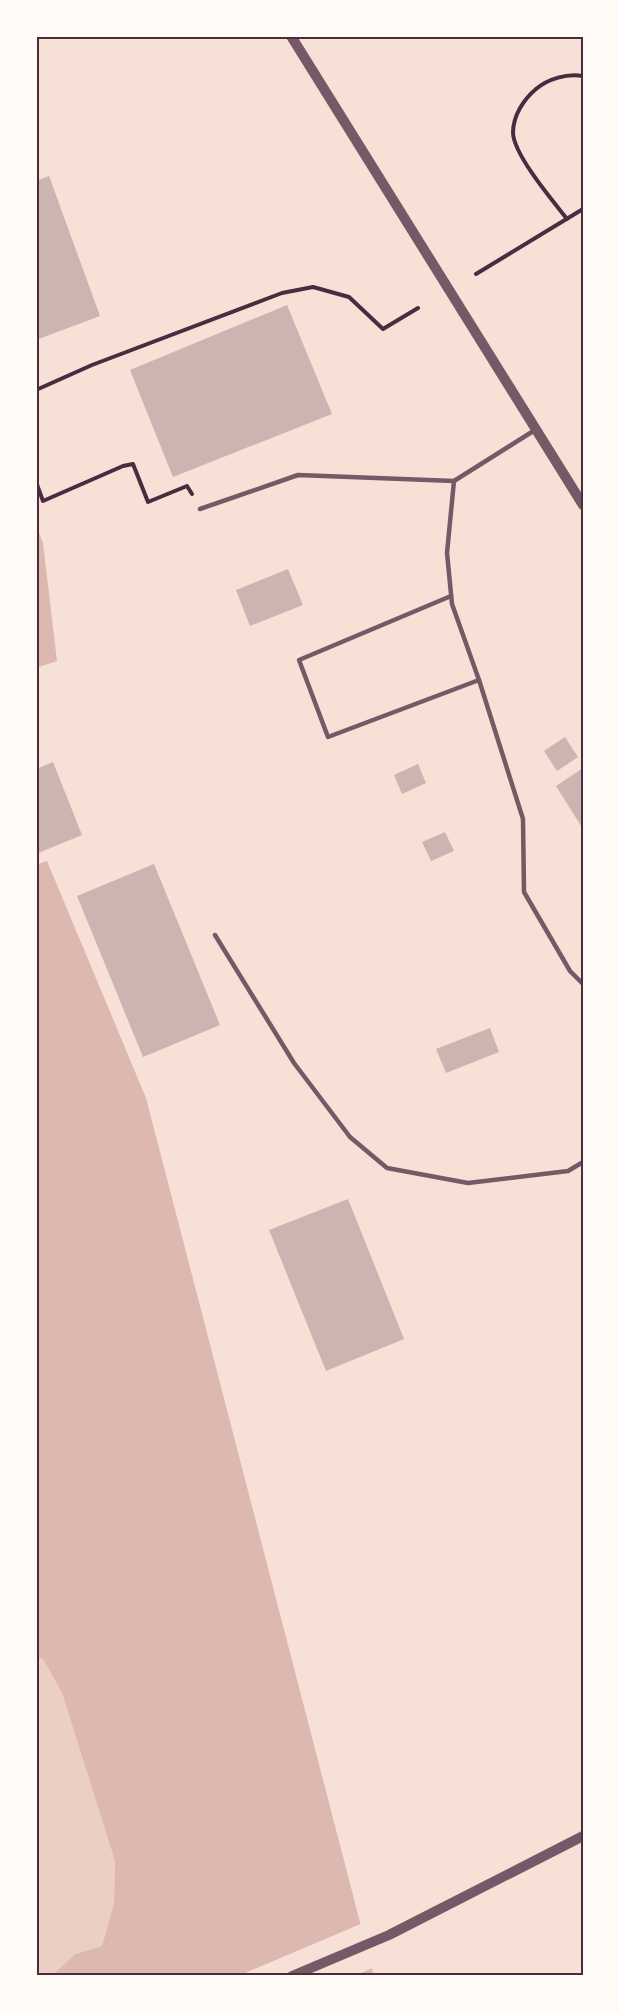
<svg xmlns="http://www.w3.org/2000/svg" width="619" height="2012" font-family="'Noto Serif',serif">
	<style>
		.green { fill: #ebcfc5 }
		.water { fill: #dcb8b0 }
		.pier { fill: #f7e1d7 }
		.building { fill: #ccb4b1 }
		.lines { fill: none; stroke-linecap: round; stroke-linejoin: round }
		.path { stroke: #4a2c40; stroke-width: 4 }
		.service { stroke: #755966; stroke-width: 4.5 }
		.tertiary { stroke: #755966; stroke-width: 10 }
		.neatline { fill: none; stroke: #4a2c40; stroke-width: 2 }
	</style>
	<rect width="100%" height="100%" fill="#f7e1d7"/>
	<polygon class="green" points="36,1657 43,1659 62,1693 115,1861 114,1903 102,1946 75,1954 52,1976 36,1976"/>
	<g class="water">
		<polygon points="36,525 43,543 57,661 36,668"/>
		<polygon points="47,861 146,1098 374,1976 52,1976 75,1954 102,1946 114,1903 115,1861 62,1693 43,1659 36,1657 36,865"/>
	</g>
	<polygon class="pier" points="363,1923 375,1967 354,1976 238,1976"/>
	<g class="building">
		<polygon points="49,176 100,316 36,340 36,181"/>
		<polygon points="287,305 332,414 173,477 130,370"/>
		<polygon points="288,569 303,605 250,626 236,590"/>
		<polygon points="565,737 578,757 557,771 544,751"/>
		<polygon points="53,762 82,835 36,854 36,769"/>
		<polygon points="418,764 426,783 402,794 394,775"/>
		<polygon points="583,768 583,829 556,786"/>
		<polygon points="445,832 454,851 431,861 422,842"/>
		<polygon points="154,864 220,1025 143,1057 77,896"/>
		<polygon points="490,1028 499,1052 446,1073 436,1049"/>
		<polygon points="348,1199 404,1339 326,1371 269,1230"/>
	</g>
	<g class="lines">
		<g class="path">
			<path d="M567 219C552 200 514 155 513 133 513 116 523 100 536 89 548 79 567 73 583 76"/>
			<polyline points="476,274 583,209"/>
			<polyline points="36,390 92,365 282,293 313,287 349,297 383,329 418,308"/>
			<polyline points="36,482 43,501 123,466 133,464 148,502 187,486 192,494"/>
		</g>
		<g class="service">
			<polyline points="454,481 447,553 452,604 479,680 523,819 524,892 570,971 583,984"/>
			<polyline points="200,509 298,475 454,481 535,430"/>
			<polyline points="451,596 299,660 328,737 479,680"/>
			<polyline points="215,935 294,1063 350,1137 387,1168 468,1183 568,1171 583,1162"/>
		</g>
		<g class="tertiary">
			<polyline points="291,36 583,505"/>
			<polyline points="292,1976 389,1935 583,1836"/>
		</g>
	</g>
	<rect width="619" height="2012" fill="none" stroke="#fffaf5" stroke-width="75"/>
	<rect x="38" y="38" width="544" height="1936" class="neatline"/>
</svg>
